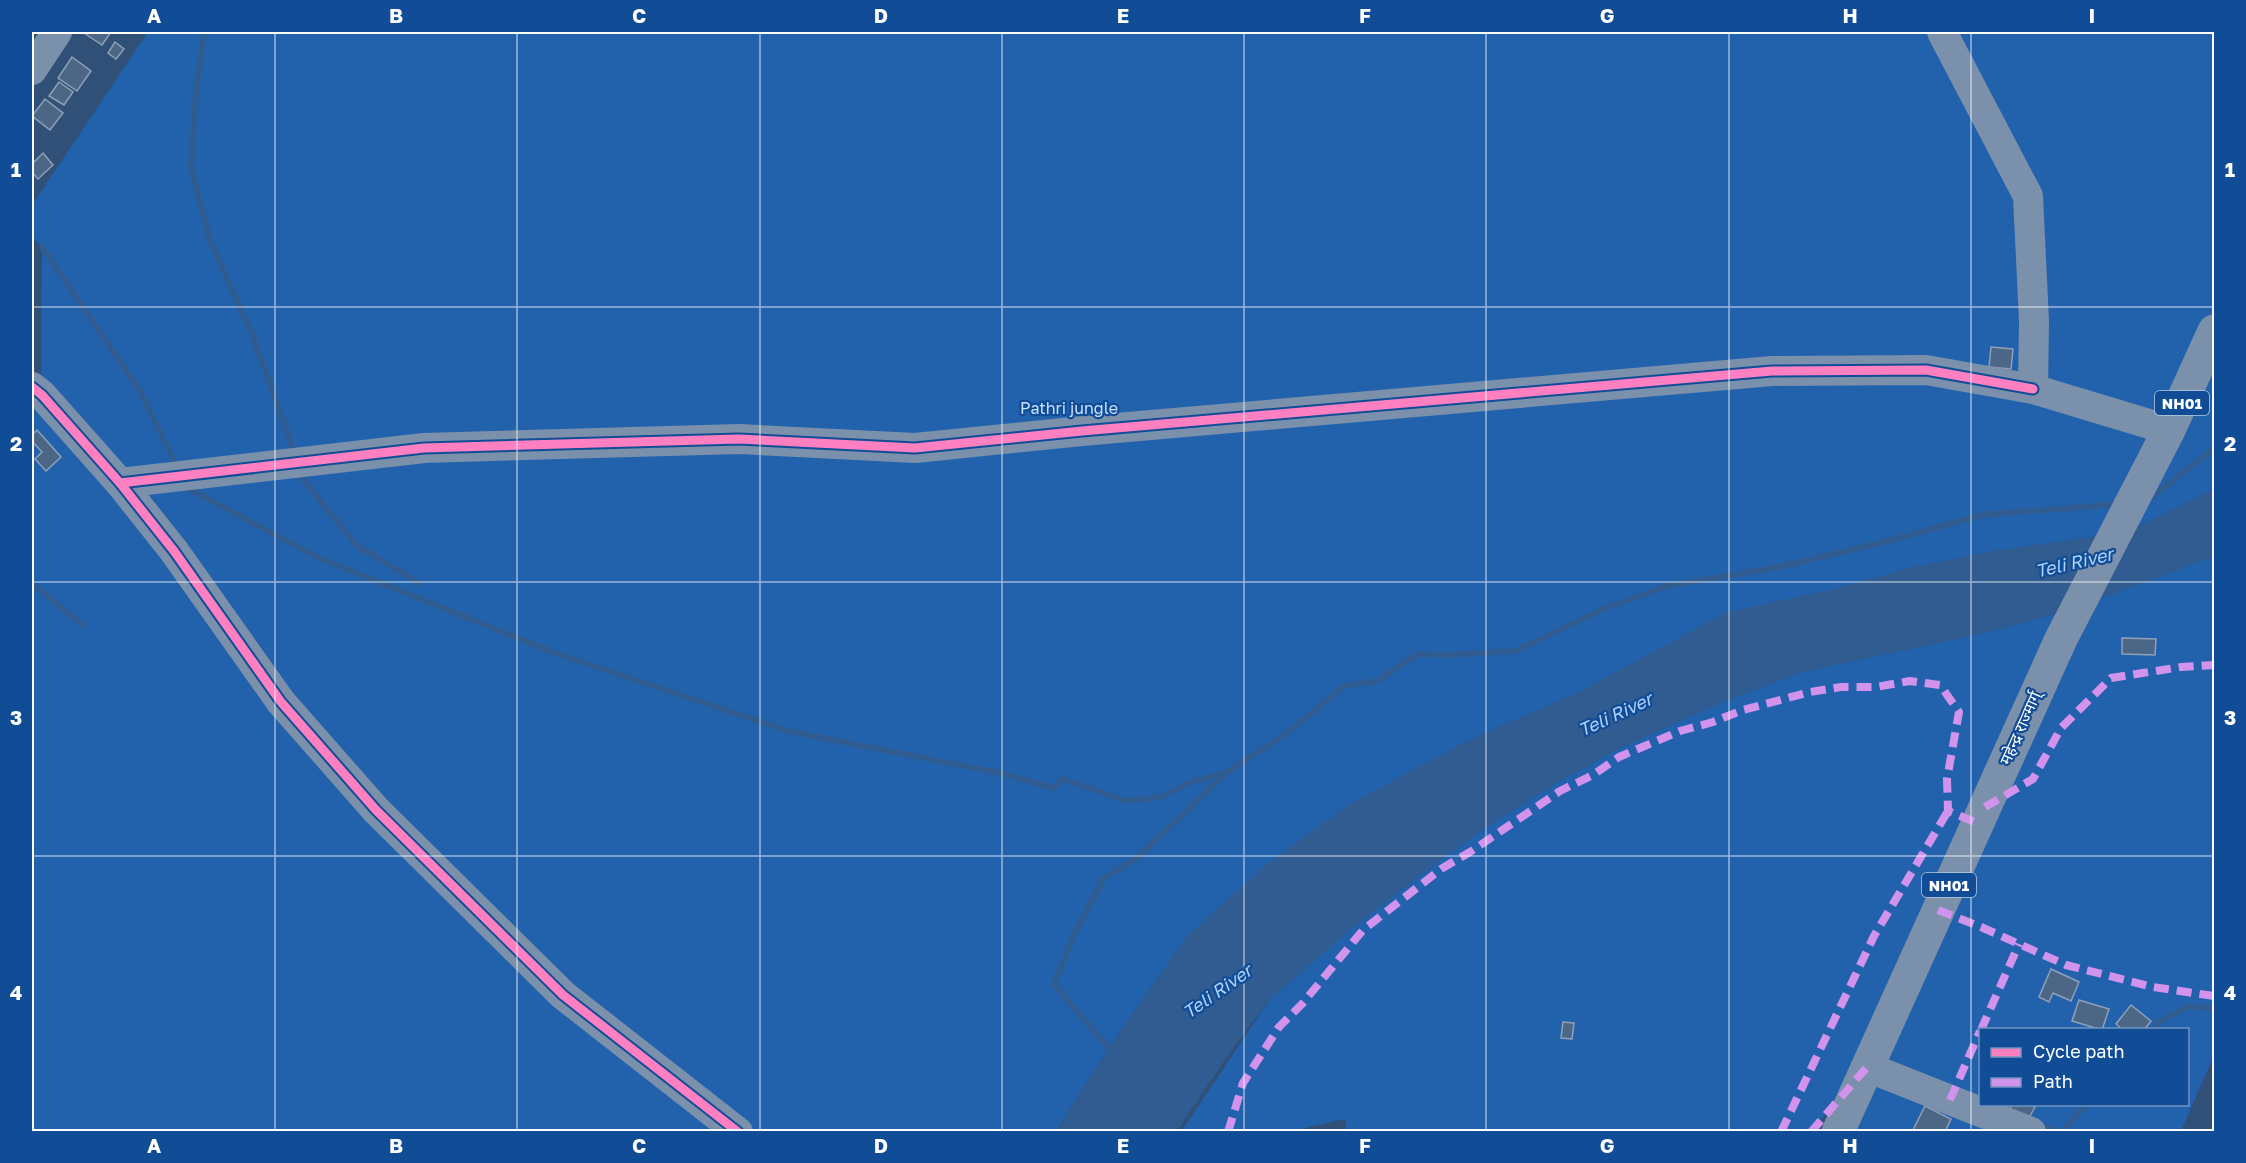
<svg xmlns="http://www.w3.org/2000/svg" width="2246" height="1163" font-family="'Golos Text','Noto Sans Devanagari',sans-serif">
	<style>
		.green { fill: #2262ad; fill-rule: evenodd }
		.water { fill: #315c91 }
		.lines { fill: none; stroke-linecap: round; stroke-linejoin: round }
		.stream { stroke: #315c91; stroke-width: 6 }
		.building { fill: #4c6686; stroke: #8ea1b8; stroke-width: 1.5 }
		.minor { stroke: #7a90ab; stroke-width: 30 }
		.highway { stroke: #7b90aa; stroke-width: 33 }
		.quiet { stroke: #d193ec; stroke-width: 8; stroke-dasharray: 15 8; stroke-linecap: butt }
		.cycleway-casing { stroke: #114d97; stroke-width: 13 }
		.cycleway { stroke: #ff80c0; stroke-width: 9 }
		.grid { fill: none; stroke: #fff; stroke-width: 1.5; stroke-opacity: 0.55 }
		.labels { text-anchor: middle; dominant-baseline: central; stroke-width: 4.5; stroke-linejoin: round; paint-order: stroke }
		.shield { fill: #114d97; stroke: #b8cae0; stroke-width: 1.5 }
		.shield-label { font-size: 15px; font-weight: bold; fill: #fff }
		.park-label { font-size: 16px; fill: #cae2fe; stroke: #114d97 }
		.street-label { font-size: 16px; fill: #fff; stroke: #114d97 }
		.water-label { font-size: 18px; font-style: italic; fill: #aed2fa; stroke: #114d97 }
		.neatline { fill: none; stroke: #fff; stroke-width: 2 }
		.grid-label { font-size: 20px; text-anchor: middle; font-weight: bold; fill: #fff }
	</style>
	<rect width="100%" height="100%" fill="#305078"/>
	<g class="green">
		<polygon points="148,32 2214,32 2214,489 2127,532 1995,551 1914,567 1838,588 1575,694 1461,744 1188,935 1108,1049 1056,1131 32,1131 32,387 41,394 42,247 32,237 32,205"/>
		<path d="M2214 556V1055L2181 1131H1838L1865 1070 1811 1131 1347 1132 1345 1119 1291 1131 1181 1132 1270 999 1356 925 1429 868 1491 824 1556 783 1618 749 1713 706 1801 672 1984 633 2070 610ZM1980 1030H2188V1104H1980Z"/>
	</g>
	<polygon class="water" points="2214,489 2214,556 2070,610 1984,633 1801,672 1713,706 1618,749 1556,783 1491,824 1429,868 1356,925 1270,999 1226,1058 1177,1131 1056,1132 1108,1049 1188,935 1266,865 1348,805 1461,744 1575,694 1727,612 1838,588 1914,567 1995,551 2127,532"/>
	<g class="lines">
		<g class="stream">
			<polyline points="204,32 196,91 191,168 211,243 252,334 292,446"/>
			<polyline points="42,247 140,391 177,467"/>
			<polyline points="302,478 356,545 419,583"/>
			<polyline points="191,490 319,558 555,653 788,731 1000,773 1053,788 1063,779 1127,801 1161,797 1191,782 1225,773 1283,736 1344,686 1378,681 1417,654 1450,655 1515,651 1606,608 1667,586 1779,567 1888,541 1982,515 2119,504"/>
			<polyline points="2147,501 2214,448"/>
			<polyline points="32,583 83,626"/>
			<polyline points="2152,1030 2159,1022 2189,1006 2214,1009"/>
			<polyline points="1114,1055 1054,984 1075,932 1104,878 1137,858 1225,774"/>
			<polyline points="2039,1124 2058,1132"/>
			<polyline points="2062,1132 2086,1104"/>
		</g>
	</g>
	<g class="building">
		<polygon points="85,32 111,32 102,45 84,33"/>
		<polygon points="115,42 124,49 116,59 108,53"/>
		<polygon points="72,57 91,71 77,91 58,78"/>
		<polygon points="59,82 73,92 64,105 49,96"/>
		<polygon points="45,99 63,113 50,130 32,116"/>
		<polygon points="43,153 53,165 38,179 32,172 32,164"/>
		<polygon points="1991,347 2013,349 2011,369 1989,367"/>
		<polygon points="37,430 61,457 46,471 35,459 42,452 32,441 32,435"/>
		<polygon points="2122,638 2156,639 2155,655 2122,654"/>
		<polygon points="2051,969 2079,982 2071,1001 2053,993 2049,1002 2039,997"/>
		<polygon points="2079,1000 2109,1009 2102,1030 2072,1021"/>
		<polygon points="2131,1005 2151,1021 2144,1030 2123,1030 2116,1024"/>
		<polygon points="1563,1022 1574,1023 1572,1039 1561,1038"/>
		<polygon points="2012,1104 2031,1104 2035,1107 2027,1121 2009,1111"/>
		<polygon points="1925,1106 1951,1119 1945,1132 1912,1132"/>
	</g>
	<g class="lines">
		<g class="minor">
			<polyline points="1942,32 2028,196 2034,321 2033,389 2169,430"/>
			<polyline points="32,70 57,32"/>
			<polyline points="32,387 42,395 120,483 174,551 281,702 376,810 563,995 738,1132"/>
			<polyline points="120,483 424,448 739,439 915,448 1082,431 1772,371 1926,370 2033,389"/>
			<polyline points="1867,1067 2031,1132"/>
		</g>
		<polyline class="highway" points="1838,1132 2061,639 2169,430 2214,331"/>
		<g class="quiet">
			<polyline points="1985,807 2033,779 2061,728 2111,678 2181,667 2214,665"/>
			<polyline points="1938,910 1981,927 2066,965 2153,987 2214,996"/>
			<polyline points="1981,1030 2019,944"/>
			<polyline points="1950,1100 1980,1031"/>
			<polyline points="1228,1132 1243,1083 1279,1027 1302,1004 1363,930 1441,869 1470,852 1560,791 1593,775 1619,757 1680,731 1713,722 1743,710 1810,692 1841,687 1876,687 1910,681 1940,685 1959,712 1947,779 1948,811 1977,823"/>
			<polyline points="1781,1132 1874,936 1948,811"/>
			<polyline points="1811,1132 1867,1067"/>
		</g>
		<defs>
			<g id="cycleway">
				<polyline points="32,387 42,395 120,483 174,551 281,702 376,810 563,995 738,1132"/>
				<polyline points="120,483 424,448 739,439 915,448 1082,431 1772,371 1926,370 2033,389"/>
			</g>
		</defs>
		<use href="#cycleway" class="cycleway-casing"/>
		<use href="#cycleway" class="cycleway"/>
	</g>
	<path class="grid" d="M275 32V1132M517 32V1132M760 32V1132M1002 32V1132M1244 32V1132M1486 32V1132M1729 32V1132M1971 32V1132M32 307H2214M32 582H2214M32 856H2214"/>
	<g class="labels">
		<g class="shield">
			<rect x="2155" y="391" width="54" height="24" rx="4.5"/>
			<rect x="1922" y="873" width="54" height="24" rx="4.5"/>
		</g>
		<g class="shield-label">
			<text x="2182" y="403">NH01</text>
			<text x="1949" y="885">NH01</text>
		</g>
		<g class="park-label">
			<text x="1069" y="408">Pathri jungle</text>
		</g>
		<g class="street-label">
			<text transform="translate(2020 728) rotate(-66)">महेन्द्र राज्मार्ग्</text>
		</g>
		<g class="water-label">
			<text transform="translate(2074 562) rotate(-13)">Teli River</text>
			<text transform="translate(1615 714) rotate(-25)">Teli River</text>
			<text transform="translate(1217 991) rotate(-35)">Teli River</text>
		</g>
	</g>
	<rect width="2246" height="1163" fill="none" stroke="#114d97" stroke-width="66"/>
	<rect x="1979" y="1028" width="210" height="78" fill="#114d97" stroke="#7094c1" stroke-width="1.5"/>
	<rect x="1991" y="1048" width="30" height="9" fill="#ff80c0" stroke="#7094c1" stroke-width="1.5"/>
	<text x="2033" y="1058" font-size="18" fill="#ffffff">Cycle path</text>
	<rect x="1991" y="1078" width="30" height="9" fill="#d193ec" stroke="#7094c1" stroke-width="1.5"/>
	<text x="2033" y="1088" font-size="18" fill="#ffffff">Path</text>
	<rect x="33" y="33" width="2180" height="1097" class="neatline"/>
	<g class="grid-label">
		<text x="154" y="23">A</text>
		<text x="396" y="23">B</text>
		<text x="639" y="23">C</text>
		<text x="881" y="23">D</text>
		<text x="1123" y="23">E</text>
		<text x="1365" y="23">F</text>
		<text x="1607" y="23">G</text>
		<text x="1850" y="23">H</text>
		<text x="2092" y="23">I</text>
		<text x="16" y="177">1</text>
		<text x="2230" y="177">1</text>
		<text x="16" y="451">2</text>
		<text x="2230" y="451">2</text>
		<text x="16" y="725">3</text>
		<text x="2230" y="725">3</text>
		<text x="16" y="1000">4</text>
		<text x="2230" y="1000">4</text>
		<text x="154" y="1153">A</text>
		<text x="396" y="1153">B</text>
		<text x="639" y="1153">C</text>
		<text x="881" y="1153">D</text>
		<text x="1123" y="1153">E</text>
		<text x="1365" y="1153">F</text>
		<text x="1607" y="1153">G</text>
		<text x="1850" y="1153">H</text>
		<text x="2092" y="1153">I</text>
	</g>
</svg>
